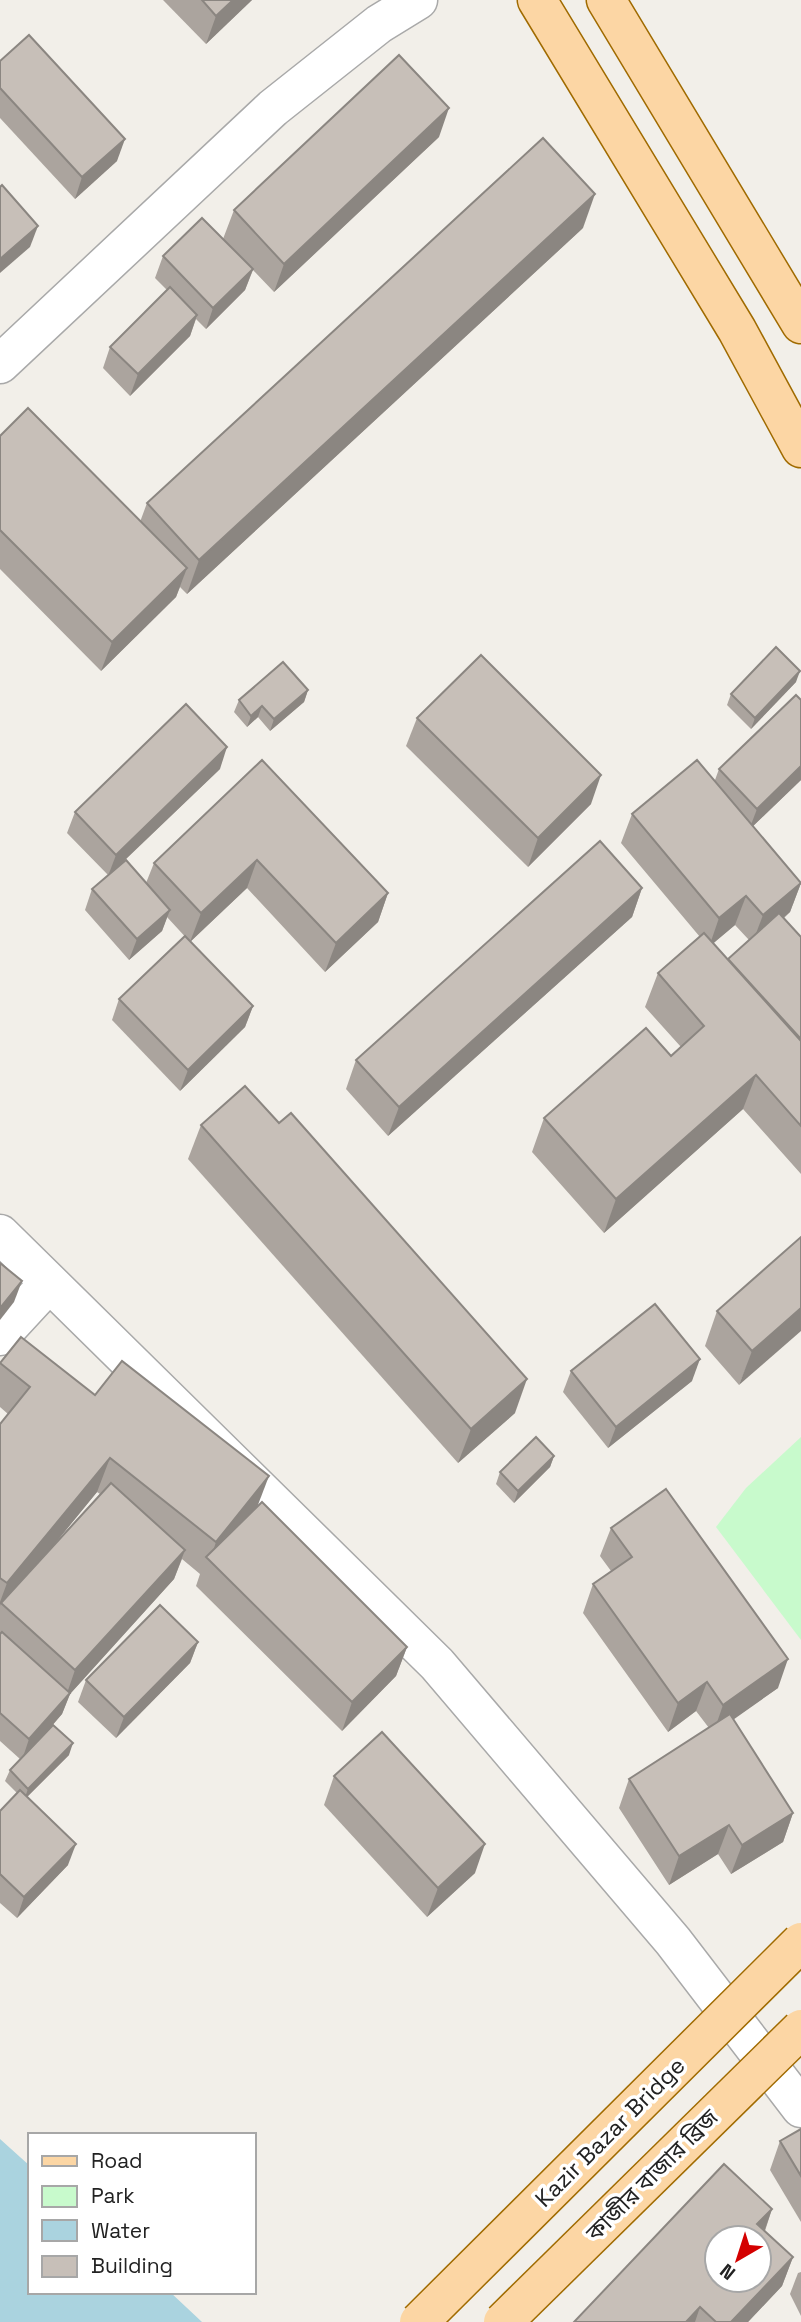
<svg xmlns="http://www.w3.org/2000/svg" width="801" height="2322" font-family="'Space Grotesk','Noto Sans Bengali',sans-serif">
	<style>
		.park { fill: #c8facc }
		.water { fill: #aad3df }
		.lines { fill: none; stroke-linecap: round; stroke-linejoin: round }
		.minor-casing { stroke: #a9a9a9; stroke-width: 41 }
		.tertiary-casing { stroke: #a9a9a9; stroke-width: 41 }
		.primary-casing { stroke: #a06b00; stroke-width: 41 }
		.minor { stroke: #fff; stroke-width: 38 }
		.tertiary { stroke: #fff; stroke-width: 38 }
		.primary { stroke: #fcd6a4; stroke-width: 38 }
		.primary-bridge-casing { stroke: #a06b00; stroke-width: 41; stroke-linecap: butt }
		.primary-bridge { stroke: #fcd6a4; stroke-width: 38 }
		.wall { fill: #aba49e; fill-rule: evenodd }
		.shaded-wall { fill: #8b8681 }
		.building { fill: #c7bfb8; stroke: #8b8681; stroke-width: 2; fill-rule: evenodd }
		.labels { text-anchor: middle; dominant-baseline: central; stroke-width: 7; stroke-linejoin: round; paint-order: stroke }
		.street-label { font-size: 23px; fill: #222; stroke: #fff }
	</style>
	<rect width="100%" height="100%" fill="#f2efe9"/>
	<polygon class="park" points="801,1437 801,1640 716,1527 746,1488"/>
	<polygon class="water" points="0,2139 30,2166 30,2292 170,2292 202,2322 0,2322"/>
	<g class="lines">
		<defs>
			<g id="minor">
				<polyline points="0,364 273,108 379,24 418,0"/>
				<polyline points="0,1336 49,1283"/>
			</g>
			<polyline id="tertiary" points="0,1234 437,1664 673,1941 801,2108"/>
			<g id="primary">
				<polyline points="537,0 737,330 801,448"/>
				<polyline points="606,0 801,324"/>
			</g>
		</defs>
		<use href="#minor" class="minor-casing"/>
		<use href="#tertiary" class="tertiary-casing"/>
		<use href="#primary" class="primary-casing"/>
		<use href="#minor" class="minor"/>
		<use href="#tertiary" class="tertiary"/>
		<use href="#primary" class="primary"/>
		<defs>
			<g id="primary-bridge">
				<polyline points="419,2322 801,1942"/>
				<polyline points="503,2322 801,2029"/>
			</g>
		</defs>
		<use href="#primary-bridge" class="primary-bridge-casing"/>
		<use href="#primary-bridge" class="primary-bridge"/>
	</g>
	<g class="wall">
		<polygon points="163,0 252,0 206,44"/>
		<polygon points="0,61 117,161 75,199 0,118"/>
		<polygon points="439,137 274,292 253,270 245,290 206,329 196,319 190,336 130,396 103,368 110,347 167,290 155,278 163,256 223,239 234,210"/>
		<polygon points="583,228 187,594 180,587 176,597 101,671 0,569 0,436 140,522 147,503"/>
		<polygon points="796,682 751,729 727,705 731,694"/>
		<polygon points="308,690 304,702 270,731 258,717 247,727 234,712 239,700"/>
		<polygon points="417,718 591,804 528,867 406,746"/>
		<polygon points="262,760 388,893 378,922 325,972 247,888 190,942 167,917 162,931 129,960 85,910 92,889 108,875 67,833 75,812 220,769 124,861 146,883 154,863"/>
		<path d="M719 769 801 780 753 826 801 883 790 912 784 918 801 937V1174L743 1109 604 1233 532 1152 544 1118 671 1056 681 1047 645 1007 658 973 700 937 621 843 632 814 715 780ZM735 925 749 940 728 959 713 943Z"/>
		<polygon points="642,888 632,917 388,1136 346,1089 356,1060"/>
		<polygon points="119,999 253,1006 245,1027 180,1091 112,1020"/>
		<polygon points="201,1125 515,1413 458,1463 188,1159"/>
		<polygon points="801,1237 739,1385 705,1346 717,1311"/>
		<path d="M0 1363 95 1395 258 1506 407 1647 396 1676 342 1731 196 1586 200 1574 182 1559 174 1579 70 1694 62 1714 51 1727 69 1755 27 1797 68 1865 17 1918 0 1903V1811L17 1793 5 1781 10 1770 20 1759 0 1741V1424L8 1414 0 1407ZM97 1492 100 1494 52 1547Z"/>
		<polygon points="571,1371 692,1381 608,1448 563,1392"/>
		<polygon points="554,1456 550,1467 514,1503 496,1484 500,1472"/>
		<polygon points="611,1528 778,1688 733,1719 793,1813 783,1842 731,1874 718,1854 669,1885 619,1808 629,1779 709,1728 696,1711 668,1732 583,1613 593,1584 611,1571 600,1556"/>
		<polygon points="198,1642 190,1663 116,1738 78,1702 86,1680"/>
		<polygon points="334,1776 475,1873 427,1917 324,1805"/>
		<polygon points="801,2129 801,2222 770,2170 780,2141"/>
		<polygon points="772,2209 765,2231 793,2257 782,2286 748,2322 574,2322"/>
		<polygon points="801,2272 801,2316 790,2294 798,2273"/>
	</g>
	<g class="shaded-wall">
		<polygon points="233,0 252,0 206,44 216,16"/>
		<polygon points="449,108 439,137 274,292 284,264"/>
		<polygon points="125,139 117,161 75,199 82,177"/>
		<polygon points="595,194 583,228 187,594 199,560"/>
		<polygon points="38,226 30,247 0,273 0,259"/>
		<polygon points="253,269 245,290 206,329 213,308"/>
		<polygon points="197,315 190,336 130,396 138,374"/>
		<polygon points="187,568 176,597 101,671 112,642"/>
		<polygon points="800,671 796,682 751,729 755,718"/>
		<polygon points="308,690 304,702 270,731 274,719"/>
		<polygon points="262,706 258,717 247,727 251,716"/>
		<polygon points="227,747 220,769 108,876 116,855"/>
		<polygon points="801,766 801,780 749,830 757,809"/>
		<polygon points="601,775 591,804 528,867 538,838"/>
		<polygon points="257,860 247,888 190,942 201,913"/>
		<polygon points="801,883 790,912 752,944 763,915"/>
		<polygon points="642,888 632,917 388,1136 399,1107"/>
		<polygon points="388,893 378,922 325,972 336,943"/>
		<polygon points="746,896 735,925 709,947 719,918"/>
		<polygon points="170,910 162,931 129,960 137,939"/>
		<polygon points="253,1006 245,1027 180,1091 188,1070"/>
		<polygon points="756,1075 743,1109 604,1233 616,1199"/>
		<polygon points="22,1281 14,1302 0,1320 0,1308"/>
		<polygon points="801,1308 801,1331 739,1385 752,1351"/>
		<polygon points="700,1359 692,1381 608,1448 616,1427"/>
		<polygon points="527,1379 515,1413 458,1463 471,1429"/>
		<polygon points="554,1456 550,1467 514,1503 518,1491"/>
		<polygon points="110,1458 97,1492 4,1606 1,1603 0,1606 0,1602 7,1583"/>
		<polygon points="269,1476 256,1510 210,1560 216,1542"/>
		<polygon points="185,1550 174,1579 70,1694 62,1714 22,1760 29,1739 65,1699 75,1670"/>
		<polygon points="198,1642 190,1663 116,1738 124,1717"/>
		<polygon points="407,1647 396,1676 342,1731 352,1702"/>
		<polygon points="788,1659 778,1688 713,1734 723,1705"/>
		<polygon points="707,1682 696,1711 668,1732 678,1703"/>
		<polygon points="73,1743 69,1755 24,1800 28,1789"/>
		<polygon points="793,1813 783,1842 731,1874 742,1845"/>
		<polygon points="729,1825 718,1854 669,1885 679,1856"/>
		<polygon points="76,1844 68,1865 17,1918 24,1897"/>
		<polygon points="485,1844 475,1873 427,1917 438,1888"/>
		<polygon points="772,2209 762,2238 757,2224"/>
		<polygon points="793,2257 782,2286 748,2322 731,2322"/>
		<polygon points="700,2307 695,2322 686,2322"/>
	</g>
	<g class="building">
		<polygon points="202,0 233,0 216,16"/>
		<polygon points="29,35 125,139 82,177 0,88 0,61"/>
		<polygon points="399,55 449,108 284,264 234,210"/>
		<polygon points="543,138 595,194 199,560 147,503"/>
		<polygon points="2,185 38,226 0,259 0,187"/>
		<polygon points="202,218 253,269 213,308 163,256"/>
		<polygon points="170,287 197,315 138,374 110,347"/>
		<polygon points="28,408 187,568 112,642 0,530 0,436"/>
		<polygon points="776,647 800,671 755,718 731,694"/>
		<polygon points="481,655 601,775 538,838 417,718"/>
		<polygon points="283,662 308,690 274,719 262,706 251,716 239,700"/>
		<polygon points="796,695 801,700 801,766 757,809 719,769"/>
		<polygon points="186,704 227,747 116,855 75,812"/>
		<polygon points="262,760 388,893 336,943 257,860 201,913 154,863"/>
		<polygon points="697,760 801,883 763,915 746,896 719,918 632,814"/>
		<polygon points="600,841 642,888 399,1107 356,1060"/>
		<polygon points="126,860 170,910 137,939 92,889"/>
		<polygon points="779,913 801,937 801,1039 728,959"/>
		<polygon points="704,933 801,1041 801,1126 756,1075 616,1199 544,1118 646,1028 671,1056 704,1026 658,973"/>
		<polygon points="185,936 253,1006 188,1070 119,999"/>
		<polygon points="245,1086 279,1123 291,1113 527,1379 471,1429 201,1125"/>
		<polygon points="801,1237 801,1308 752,1351 717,1311"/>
		<polygon points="0,1263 22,1281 0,1308"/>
		<polygon points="655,1304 700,1359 616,1427 571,1371"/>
		<polygon points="21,1337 95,1395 122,1361 269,1476 216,1542 110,1458 7,1583 0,1578 0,1424 30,1387 0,1363"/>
		<polygon points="536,1437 554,1456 518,1491 500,1472"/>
		<polygon points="111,1483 185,1550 75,1670 1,1603"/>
		<polygon points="666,1489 788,1659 723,1705 707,1682 678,1703 593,1584 632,1557 611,1528"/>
		<polygon points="262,1502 407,1647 352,1702 206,1557"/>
		<polygon points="160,1605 198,1642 124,1717 86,1680"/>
		<polygon points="2,1632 70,1693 29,1739 0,1713 0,1634"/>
		<polygon points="730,1714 793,1813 742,1845 729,1825 679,1856 629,1779"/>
		<polygon points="53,1725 73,1743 28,1789 10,1770"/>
		<polygon points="382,1732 485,1844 438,1888 334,1776"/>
		<polygon points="20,1790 76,1844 24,1897 0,1874 0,1811"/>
		<polygon points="801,2129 801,2176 780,2141"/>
		<path d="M724 2164 772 2209 757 2224 793 2257 731 2322H716L700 2307 686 2322H574ZM717 2238H759V2280H717Z"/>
	</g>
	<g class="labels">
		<g class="street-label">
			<text transform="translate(610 2132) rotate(-45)">Kazir Bazar Bridge</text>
			<text transform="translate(652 2175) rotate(-45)">কাজীর বাজার ব্রিজ</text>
		</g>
	</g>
	<rect x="28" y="2133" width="228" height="161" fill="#ffffff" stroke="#a7a7a7" stroke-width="2"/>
	<rect x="42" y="2156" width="35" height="10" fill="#fcd6a4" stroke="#a7a7a7" stroke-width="2"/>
	<text x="91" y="2168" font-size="21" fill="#222222">Road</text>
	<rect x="42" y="2186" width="35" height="21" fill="#c8facc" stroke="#a7a7a7" stroke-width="2"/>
	<text x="91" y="2203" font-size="21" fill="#222222">Park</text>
	<rect x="42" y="2220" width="35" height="21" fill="#aad3df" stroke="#a7a7a7" stroke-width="2"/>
	<text x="91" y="2238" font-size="21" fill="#222222">Water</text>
	<rect x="42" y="2256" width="35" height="21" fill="#c7bfb8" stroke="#a7a7a7" stroke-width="2"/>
	<text x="91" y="2273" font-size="21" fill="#222222">Building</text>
	<g transform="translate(738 2259) rotate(219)"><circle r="33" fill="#ffffff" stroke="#a7a7a7" stroke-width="2"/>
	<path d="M0-5L12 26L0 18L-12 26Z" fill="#d40000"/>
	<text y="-10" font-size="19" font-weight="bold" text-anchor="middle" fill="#222222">N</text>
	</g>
</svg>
